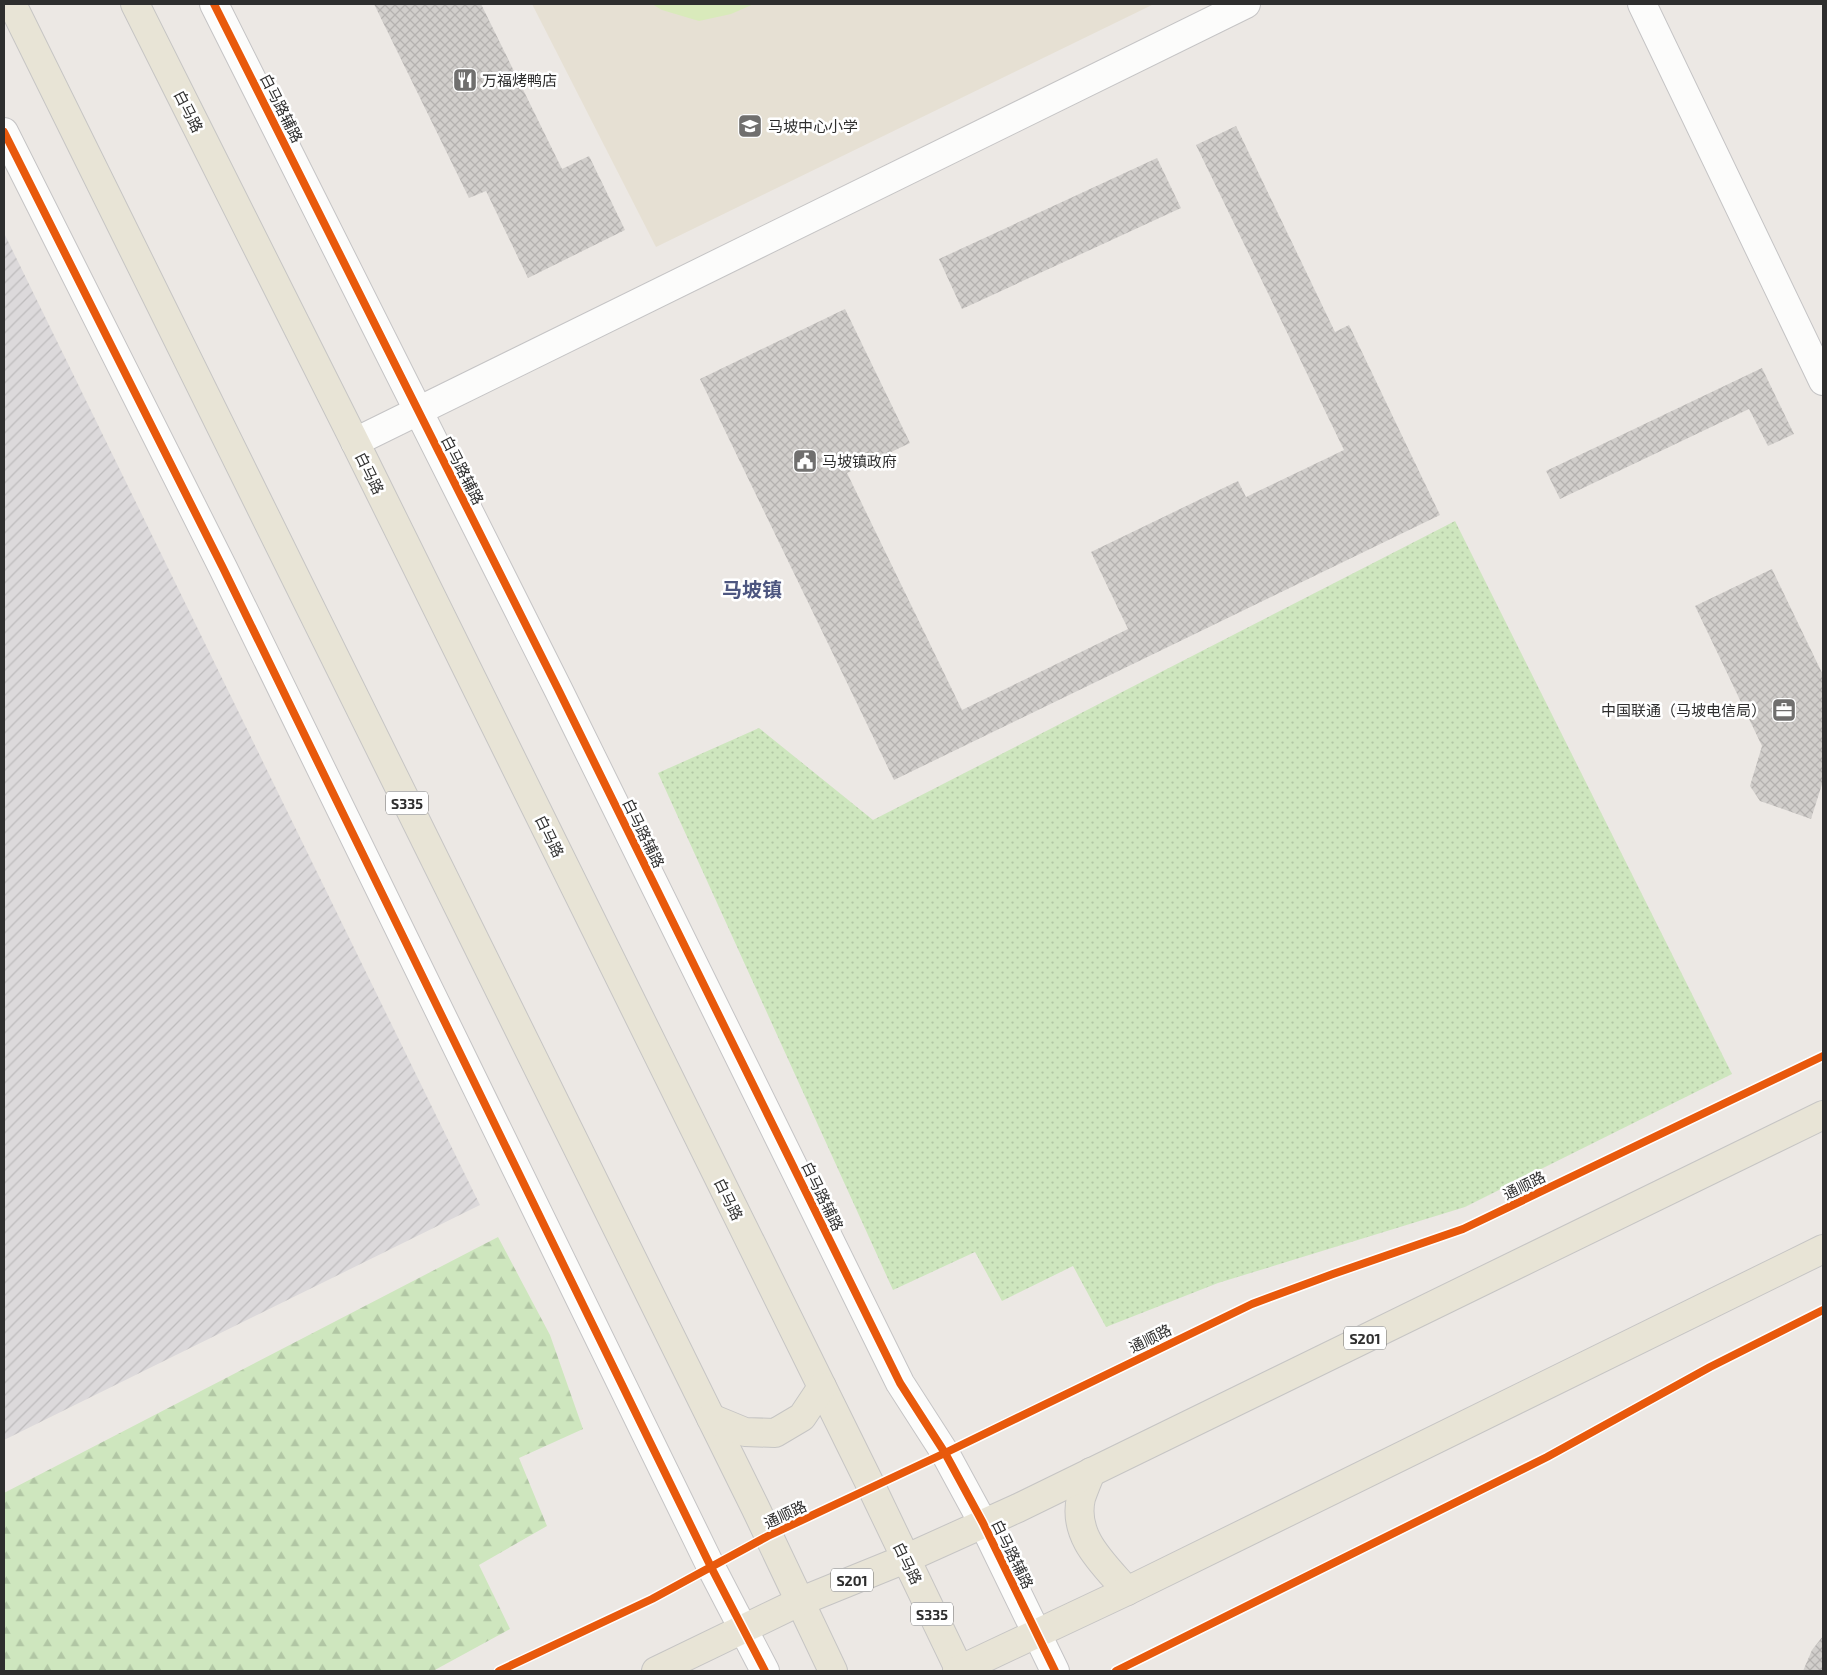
<svg xmlns="http://www.w3.org/2000/svg" width="1827" height="1675" font-family="'Exo 2','Noto Sans SC',sans-serif">
	<style>
		.industrial { fill: url(#industrial-furrows) }
		.education { fill: #e6e0d3 }
		.green { fill: url(#green-dots) }
		.forest { fill: url(#forest-firs) }
		.pitch { fill: #d9eabb }
		.building { fill: url(#building-cross-hatch) }
		.lines { fill: none; stroke-linecap: round; stroke-linejoin: round }
		.street-casing { stroke: #c5c4c5; stroke-width: 30 }
		.secondary-casing { stroke: #c5c4c5; stroke-width: 30 }
		.primary-casing { stroke: #c6c5c4; stroke-width: 30 }
		.street { stroke: #fcfcfb; stroke-width: 28 }
		.secondary { stroke: #fcfcfb; stroke-width: 28 }
		.primary { stroke: #e8e4d6; stroke-width: 28 }
		.cycleway-casing { stroke: #fff; stroke-width: 11 }
		.cycleway { stroke: #e8590c; stroke-width: 8 }
		.labels { text-anchor: middle; dominant-baseline: central; stroke-width: 5; stroke-linejoin: round; paint-order: stroke }
		.shield { fill: #fff; stroke: #6d6d6d; stroke-width: 1 }
		.shield-label { font-size: 14px; font-weight: bold; fill: #2e2e2e }
		.poi-label { font-size: 15px; fill: #2e2e2e; stroke: #fff; text-anchor: start }
		.street-label { font-size: 15px; fill: #2e2e2e; stroke: #fff }
		.district-label { font-size: 20px; font-weight: bold; fill: #4d5680; stroke: #fff }
	</style>
	<defs>
		<pattern id="industrial-furrows" width="10" height="10" patternUnits="userSpaceOnUse" patternTransform="scale(1.25)"><rect width="10" height="10" fill="#dcd9db"/><path d="M-1 1l2-2M0 10L10 0M9 11l2-2" fill="none" stroke="#bdbbbc"/></pattern>
		<pattern id="green-dots" width="8" height="8" patternUnits="userSpaceOnUse" patternTransform="scale(1.25)"><rect width="8" height="8" fill="#cee6be"/><path d="M2 2h.1M6 6h.1" fill="none" stroke="#b1c6a4" stroke-width="1.8" stroke-linecap="round"/></pattern>
		<pattern id="forest-firs" width="22" height="20" patternUnits="userSpaceOnUse" patternTransform="scale(1.25)"><rect width="22" height="20" fill="#cee6be"/><path d="M5 1l3.5 6h-7zM16 11l3.5 6h-7z" fill="#b1c6a4"/></pattern>
		<pattern id="building-cross-hatch" width="8" height="8" patternUnits="userSpaceOnUse" patternTransform="scale(1.25)"><rect width="8" height="8" fill="#d1cecb"/><path d="M0 0l8 8M0 8l8-8" fill="none" stroke="#b4b1af"/></pattern>
	</defs>
	<rect width="100%" height="100%" fill="#ece8e4"/>
	<polygon class="industrial" points="4,233 480,1205 4,1440"/>
	<polygon class="education" points="532,4 1154,4 656,247"/>
	<polygon class="green" points="1455,521 1732,1074 1465,1207 1218,1283 1106,1327 1073,1266 1002,1301 975,1252 893,1290 658,773 759,728 873,820"/>
	<polygon class="forest" points="498,1237 550,1335 583,1429 519,1458 547,1526 479,1565 510,1629 433,1671 4,1671 4,1493"/>
	<polygon class="pitch" points="652,4 754,4 731,14 699,21 662,10"/>
	<g class="building">
		<polygon points="374,4 481,4 562,169 589,156 625,230 528,278 486,191 469,198"/>
		<polygon points="1236,126 1335,332 1349,325 1440,515 894,780 700,379 845,309 910,443 847,473 962,710 1128,629 1091,552 1238,481 1246,497 1344,450 1196,145"/>
		<polygon points="1157,158 1181,208 962,309 939,259"/>
		<polygon points="1762,368 1794,434 1768,446 1749,409 1560,499 1546,471"/>
		<polygon points="1772,569 1823,675 1823,781 1811,819 1760,801 1750,786 1762,746 1695,606"/>
		<polygon points="1823,1636 1823,1671 1803,1671 1812,1650"/>
	</g>
	<g class="lines">
		<defs>
			<g id="street">
				<polyline points="1642,4 1823,381"/>
				<polyline points="355,442 1246,4"/>
			</g>
			<g id="secondary">
				<polyline points="214,4 558,689 900,1383 945,1453 983,1523 1055,1671"/>
				<polyline points="4,132 223,568 711,1567 765,1671"/>
			</g>
			<g id="primary">
				<polyline points="12,4 755,1507 833,1671"/>
				<polyline points="135,4 355,442 872,1488 960,1671"/>
				<polyline points="711,1418 745,1432 775,1433 802,1417 822,1387"/>
				<path d="M1091 1472C1088 1480 1084 1489 1081 1498 1072 1537 1104 1564 1127 1591"/>
				<polyline points="656,1671 799,1602 905,1559 1018,1508 1823,1115"/>
				<polyline points="957,1671 1127,1591 1823,1249"/>
			</g>
		</defs>
		<use href="#street" class="street-casing"/>
		<use href="#secondary" class="secondary-casing"/>
		<use href="#primary" class="primary-casing"/>
		<use href="#street" class="street"/>
		<use href="#secondary" class="secondary"/>
		<use href="#primary" class="primary"/>
		<defs>
			<g id="cycleway">
				<polyline points="214,4 558,689 900,1383 945,1453 983,1523 1055,1671"/>
				<polyline points="4,132 223,568 711,1567 765,1671"/>
				<polyline points="499,1671 652,1599 768,1536 945,1453 1252,1304 1333,1274 1463,1229 1823,1056"/>
				<polyline points="1116,1671 1547,1457 1710,1367 1823,1310"/>
			</g>
		</defs>
		<use href="#cycleway" class="cycleway-casing"/>
		<use href="#cycleway" class="cycleway"/>
	</g>
	<defs>
		<symbol id="restaurant-square" viewBox="-11 -11 22 22"><rect x="-9" y="-9" width="18" height="18" rx="4" fill="#706f6e" stroke="#fff"/><path d="M-5-6h1v4h1v-4h1v4h1v-4h1v5L-1.5 .5V6h-2V.5L-5-1ZM5-6V6H3V1.5H1.5Q1.5-4 5-6Z" fill="#fff"/></symbol>
		<symbol id="school-square" viewBox="-11 -11 22 22"><rect x="-9" y="-9" width="18" height="18" rx="4" fill="#706f6e" stroke="#fff"/><path d="M0-5L7-2L0 1L-7-2ZM-4 1L0 2.5L4 1V4Q0 6-4 4Z" fill="#fff"/></symbol>
		<symbol id="civic-square" viewBox="-11 -11 22 22"><rect x="-9" y="-9" width="18" height="18" rx="4" fill="#706f6e" stroke="#fff"/><path d="M-.6-6.5H3V-4.5H.6V-3L4-1V1h2V6H-6V1h2V-1L-.6-3ZM-1.2 2.5V6h2.4V2.5Z" fill="#fff"/></symbol>
		<symbol id="office-square" viewBox="-11 -11 22 22"><rect x="-9" y="-9" width="18" height="18" rx="4" fill="#706f6e" stroke="#fff"/><path d="M-6-3h4V-5.5h4V-3h4V5H-6ZM-1-4.5V-3h2v-1.5ZM-6 0V1H6V0Z" fill="#fff"/></symbol>
	</defs>
	<g fill-rule="evenodd">
		<use href="#restaurant-square" x="451" y="66" width="28" height="28"/>
		<use href="#school-square" x="736" y="112" width="28" height="28"/>
		<use href="#civic-square" x="791" y="447" width="28" height="28"/>
		<use href="#office-square" x="1770" y="696" width="28" height="28"/>
	</g>
	<g class="labels">
		<g class="shield">
			<rect x="386" y="791.5" width="42" height="23" rx="4"/>
			<rect x="1344" y="1326.5" width="42" height="23" rx="4"/>
			<rect x="831" y="1568.5" width="42" height="23" rx="4"/>
			<rect x="911" y="1602.5" width="42" height="23" rx="4"/>
		</g>
		<g class="shield-label">
			<text x="407" y="803">S335</text>
			<text x="1365" y="1338">S201</text>
			<text x="852" y="1580">S201</text>
			<text x="932" y="1614">S335</text>
		</g>
		<g class="poi-label">
			<text x="482" y="80">万福烤鸭店</text>
			<text x="768" y="126">马坡中心小学</text>
			<text x="822" y="461">马坡镇政府</text>
			<text x="1766" y="710" text-anchor="end">中国联通（马坡电信局）</text>
		</g>
		<g class="street-label">
			<text transform="translate(282 108) rotate(63)">白马路辅路</text>
			<text transform="translate(189 111) rotate(63)">白马路</text>
			<text transform="translate(463 470) rotate(63)">白马路辅路</text>
			<text transform="translate(370 473) rotate(64)">白马路</text>
			<text transform="translate(644 833) rotate(64)">白马路辅路</text>
			<text transform="translate(550 836) rotate(64)">白马路</text>
			<text transform="translate(1524 1185) rotate(-26)">通顺路</text>
			<text transform="translate(823 1196) rotate(64)">白马路辅路</text>
			<text transform="translate(729 1199) rotate(64)">白马路</text>
			<text transform="translate(1150 1338) rotate(-26)">通顺路</text>
			<text transform="translate(785 1514) rotate(-25)">通顺路</text>
			<text transform="translate(1013 1554) rotate(64)">白马路辅路</text>
			<text transform="translate(908 1563) rotate(64)">白马路</text>
		</g>
		<g class="district-label">
			<text x="752" y="589">马坡镇</text>
		</g>
	</g>
	<rect width="1827" height="1675" fill="none" stroke="#2e2e2e" stroke-width="10"/>
</svg>
